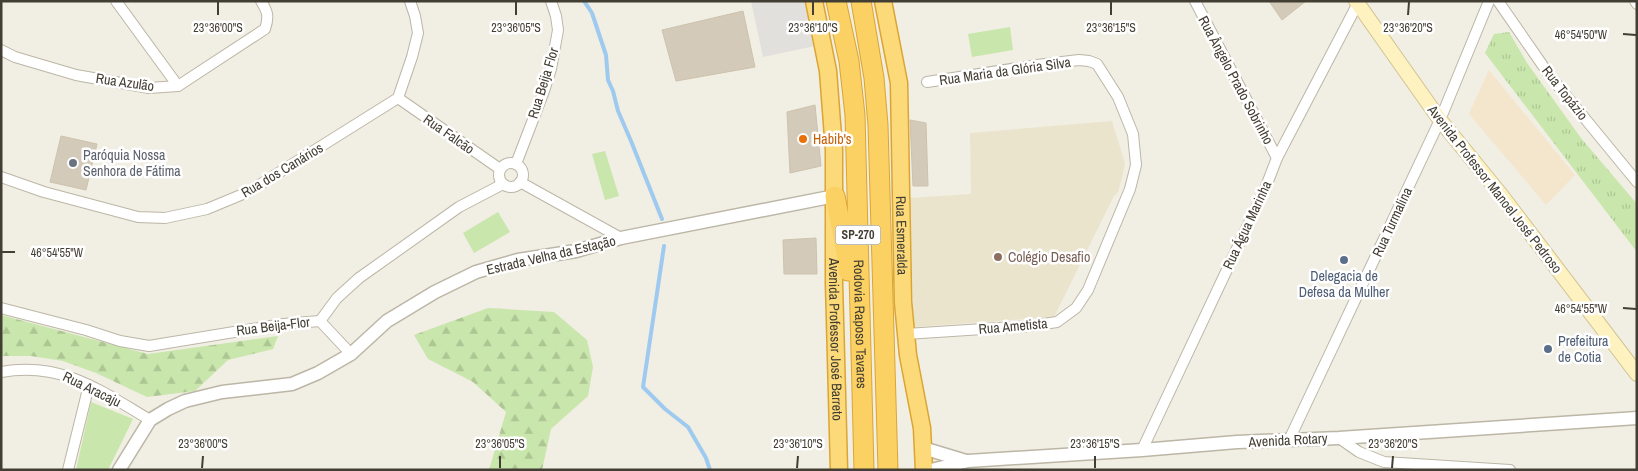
<svg xmlns="http://www.w3.org/2000/svg" width="1638" height="471" font-family="'Archivo Narrow',sans-serif">
	<style>
		.commercial { fill: #f4e6cd }
		.education { fill: #ebe4cd }
		.grass { fill: url(#grass-tufts) }
		.forest { fill: url(#forest-firs) }
		.park { fill: #c9e6ac }
		.parking { fill: #e2e0dc }
		.lines { fill: none; stroke-linecap: round; stroke-linejoin: round }
		.stream { stroke: #9fcaef; stroke-width: 4 }
		.building { fill: #d3cab9; stroke: #cdc2ac }
		.minor-casing { stroke: #bcb6a6; stroke-width: 12 }
		.tertiary-casing { stroke: #bcb6a6; stroke-width: 15 }
		.secondary-casing { stroke: #d1c393; stroke-width: 16 }
		.trunk-casing { stroke: #dba534; stroke-width: 19 }
		.motorway-casing { stroke: #dba534; stroke-width: 21 }
		.minor { stroke: #fff; stroke-width: 10 }
		.tertiary { stroke: #fff; stroke-width: 12 }
		.secondary { stroke: #fef2c1; stroke-width: 14 }
		.trunk { stroke: #fcda7a; stroke-width: 16 }
		.motorway { stroke: #fcd163; stroke-width: 19 }
		.ticks { fill: none; stroke: #433e33; stroke-width: 2 }
		.food-dot { fill: #e8710a; stroke: #fff; stroke-width: 2 }
		.worship-dot { fill: #6b7280; stroke: #fff; stroke-width: 2 }
		.education-dot { fill: #8d6e63; stroke: #fff; stroke-width: 2 }
		.service-dot { fill: #5c6f8a; stroke: #fff; stroke-width: 2 }
		.labels { text-anchor: middle; dominant-baseline: central; stroke-width: 5; stroke-linejoin: round; paint-order: stroke }
		.shield { fill: #fff; stroke: #7b7870; stroke-width: 1 }
		.shield-label { font-size: 12px; font-weight: bold; fill: #433e33 }
		.street-label { font-size: 14px; fill: #433e33; stroke: #fff }
		.food-label { font-size: 14px; fill: #c56008; stroke: #fff; text-anchor: start }
		.worship-label { font-size: 14px; fill: #5b616d; stroke: #fff; text-anchor: start }
		.education-label { font-size: 14px; fill: #785e54; stroke: #fff; text-anchor: start }
		.service-label { font-size: 14px; fill: #4e5e75; stroke: #fff }
		.ticks-label { font-size: 12px; text-anchor: middle; fill: #433e33; stroke: #fff; stroke-width: 5; stroke-linejoin: round; paint-order: stroke }
	</style>
	<defs>
		<pattern id="grass-tufts" width="24" height="20" patternUnits="userSpaceOnUse" patternTransform="scale(1.25)"><rect width="24" height="20" fill="#c9e6ac"/><path d="M3 7l-1-3M5 7V3M7 7l1-3M15 17l-1-3M17 17v-4M19 17l1-3" fill="none" stroke="#aec694"/></pattern>
		<pattern id="forest-firs" width="22" height="20" patternUnits="userSpaceOnUse" patternTransform="scale(1.25)"><rect width="22" height="20" fill="#c9e6ac"/><path d="M5 1l3.5 6h-7zM16 11l3.5 6h-7z" fill="#aec694"/></pattern>
	</defs>
	<rect width="100%" height="100%" fill="#f1eee3"/>
	<polygon class="commercial" points="1489,70 1575,175 1546,205 1469,114"/>
	<polygon class="education" points="1112,121 1125,163 1122,178 1118,192 1114,196 1054,317 914,327 909,198 971,194 970,133"/>
	<polygon class="grass" points="1509,32 1527,63 1581,138 1637,204 1637,252 1485,53 1494,34"/>
	<g class="forest">
		<polygon points="488,308 554,312 587,340 593,367 588,396 551,429 542,470 489,470 506,412 473,382 428,359 414,335"/>
		<polygon points="1,315 148,354 278,336 273,349 228,360 195,391 147,397 96,373 63,361 31,356 1,356"/>
	</g>
	<g class="park">
		<polygon points="1010,27 1013,50 972,57 968,34"/>
		<polygon points="605,151 619,196 605,200 592,154"/>
		<polygon points="498,212 510,232 474,253 463,233"/>
		<polygon points="91,402 133,419 108,470 76,470"/>
	</g>
	<polygon class="parking" points="751,1 805,1 815,46 763,57"/>
	<g class="lines">
		<g class="stream">
			<polyline points="584,1 592,13 606,55 608,80 613,91 618,111 631,141 662,219"/>
			<polyline points="664,246 643,387 665,409 688,427 706,458 710,470"/>
		</g>
	</g>
	<g class="building">
		<polygon points="1269,1 1306,1 1282,20"/>
		<polygon points="743,11 755,67 676,81 662,30"/>
		<polygon points="815,105 821,166 790,173 787,112"/>
		<polygon points="910,120 926,123 928,186 913,186"/>
		<polygon points="61,136 97,144 86,190 50,182"/>
		<polygon points="816,238 817,274 784,274 783,240"/>
	</g>
	<g class="lines">
		<defs>
			<g id="minor">
				<polyline points="116,1 178,86"/>
				<polyline points="1195,1 1277,158"/>
				<polyline points="1498,1 1550,76 1637,182"/>
				<polyline points="1635,1 1637,4"/>
				<path d="M1 50 15 57 76 75 149 88 178 86 265 29C269 17 268 12 261 1"/>
				<polyline points="398,98 500,169"/>
				<circle cx="511" cy="175" r="12"/>
				<polyline points="516,164 544,91 551,69 558,30 556,16 551,1"/>
				<polyline points="1,177 44,192 138,217 165,218 207,209 248,192 398,98 412,57 418,33 415,16 410,1"/>
				<polyline points="520,182 621,238"/>
				<polyline points="1,308 86,330 120,341 149,346 283,324 320,321 337,298 359,278 459,207 503,184"/>
				<polyline points="320,321 351,354"/>
				<polyline points="906,334 1030,326 1057,322 1076,308 1088,290 1130,189 1136,165 1133,134 1118,97 1097,64 1089,61 1079,60 1037,65 927,82"/>
				<path d="M1 372C62 361 101 391 150 420"/>
				<polyline points="1339,438 1359,452 1384,462 1510,470"/>
				<polyline points="1289,440 1440,120 1489,1"/>
				<polyline points="1142,450 1265,189 1277,158 1358,3"/>
				<polyline points="68,470 89,385"/>
			</g>
			<g id="tertiary">
				<polyline points="923,448 966,461"/>
				<polyline points="119,470 150,420 168,409 185,401 222,392 292,384 318,373 351,354 387,321 435,292 476,272 518,260 576,251 621,238 835,196"/>
				<polyline points="931,470 968,461 1142,450 1237,442 1339,438 1637,418"/>
			</g>
			<polyline id="secondary" points="1356,1 1440,120 1502,196 1637,374"/>
			<g id="trunk">
				<path id="s1" d="M814 1 828 71 834 150V283L839 470"/>
				<path id="s2" d="M883 1 899 83 903 302 908 355 922 428 924 470"/>
			</g>
			<g id="motorway">
				<path id="s3" d="M836 1 849 61 855 115 864 470"/>
				<polyline points="861,1 874,78 878,125 888,470"/>
				<polyline points="835,196 847,258 848,271"/>
			</g>
		</defs>
		<use href="#minor" class="minor-casing"/>
		<use href="#tertiary" class="tertiary-casing"/>
		<use href="#secondary" class="secondary-casing"/>
		<use href="#trunk" class="trunk-casing"/>
		<use href="#motorway" class="motorway-casing"/>
		<use href="#minor" class="minor"/>
		<use href="#tertiary" class="tertiary"/>
		<use href="#secondary" class="secondary"/>
		<use href="#trunk" class="trunk"/>
		<use href="#motorway" class="motorway"/>
	</g>
	<path class="ticks" d="M218 15V2M516 15V2M813 15V2M1111 15V2M1408 15 1409 2M1623 34 1636 35M2 252H15M1623 308 1636 309M202 468 203 456M500 468V456M797 468 798 456M1095 468V456M1392 468 1393 456"/>
	<circle class="food-dot" cx="803" cy="139" r="5"/>
	<circle class="worship-dot" cx="73" cy="163" r="5"/>
	<circle class="education-dot" cx="998" cy="257" r="5"/>
	<g class="service-dot">
		<circle cx="1344" cy="260" r="5"/>
		<circle cx="1548" cy="349" r="5"/>
	</g>
	<g class="labels">
		<rect class="shield" x="835.5" y="225.5" width="45" height="19" rx="4"/>
		<g class="shield-label">
			<text x="858" y="235">SP-270</text>
		</g>
		<g class="street-label">
			<text transform="translate(1005 71) rotate(-8)">Rua Maria da Glória Silva</text>
			<text transform="translate(1236 80) rotate(62)">Rua Ângelo Prado Sobrinho</text>
			<text transform="translate(125 82) rotate(8)">Rua Azulão</text>
			<text transform="translate(543 83) rotate(-73)">Rua Beija Flor</text>
			<text transform="translate(1565 93) rotate(52)">Rua Topázio</text>
			<text transform="translate(449 134) rotate(35)">Rua Falcão</text>
			<text transform="translate(282 170) rotate(-31)">Rua dos Canários</text>
			<text transform="translate(1495 189) rotate(52)">Avenida Professor Manoel José Pedroso</text>
			<text transform="translate(1392 222) rotate(-65)">Rua Turmalina</text>
			<text transform="translate(1247 225) rotate(-65)">Rua Água Marinha</text>
			<text stroke="none"><textPath href="#s2" startOffset="236">Rua Esmeralda</textPath></text>
			<text transform="translate(551 255) rotate(-13)">Estrada Velha da Estação</text>
			<text stroke="none"><textPath href="#s3" startOffset="325">Rodovia Raposo Tavares</textPath></text>
			<text transform="translate(273 326) rotate(-7)">Rua Beija-Flor</text>
			<text transform="translate(1013 326) rotate(-5)">Rua Ametista</text>
			<text stroke="none"><textPath href="#s1" startOffset="340">Avenida Professor José Barreto</textPath></text>
			<text transform="translate(92 389) rotate(26)">Rua Aracaju</text>
			<text transform="translate(1288 440) rotate(-3)">Avenida Rotary</text>
		</g>
		<g class="food-label">
			<text x="813" y="139">Habib's</text>
		</g>
		<g class="worship-label">
			<text x="83" y="155">Paróquia Nossa<tspan x="83" dy="16">Senhora de Fátima</tspan></text>
		</g>
		<g class="education-label">
			<text x="1008" y="257">Colégio Desafio</text>
		</g>
		<g class="service-label">
			<text x="1344" y="276">Delegacia de<tspan x="1344" dy="16">Defesa da Mulher</tspan></text>
			<text x="1558" y="341" text-anchor="start">Prefeitura<tspan x="1558" dy="16">de Cotia</tspan></text>
		</g>
	</g>
	<g class="ticks-label">
		<text x="218" y="32">23°36'00"S</text>
		<text x="516" y="32">23°36'05"S</text>
		<text x="813" y="32">23°36'10"S</text>
		<text x="1111" y="32">23°36'15"S</text>
		<text x="1408" y="32">23°36'20"S</text>
		<text x="1581" y="39">46°54'50"W</text>
		<text x="57" y="257">46°54'55"W</text>
		<text x="1581" y="313">46°54'55"W</text>
		<text x="203" y="448">23°36'00"S</text>
		<text x="500" y="448">23°36'05"S</text>
		<text x="798" y="448">23°36'10"S</text>
		<text x="1095" y="448">23°36'15"S</text>
		<text x="1393" y="448">23°36'20"S</text>
	</g>
	<rect width="1638" height="471" fill="none" stroke="#433e33" stroke-width="5"/>
</svg>
